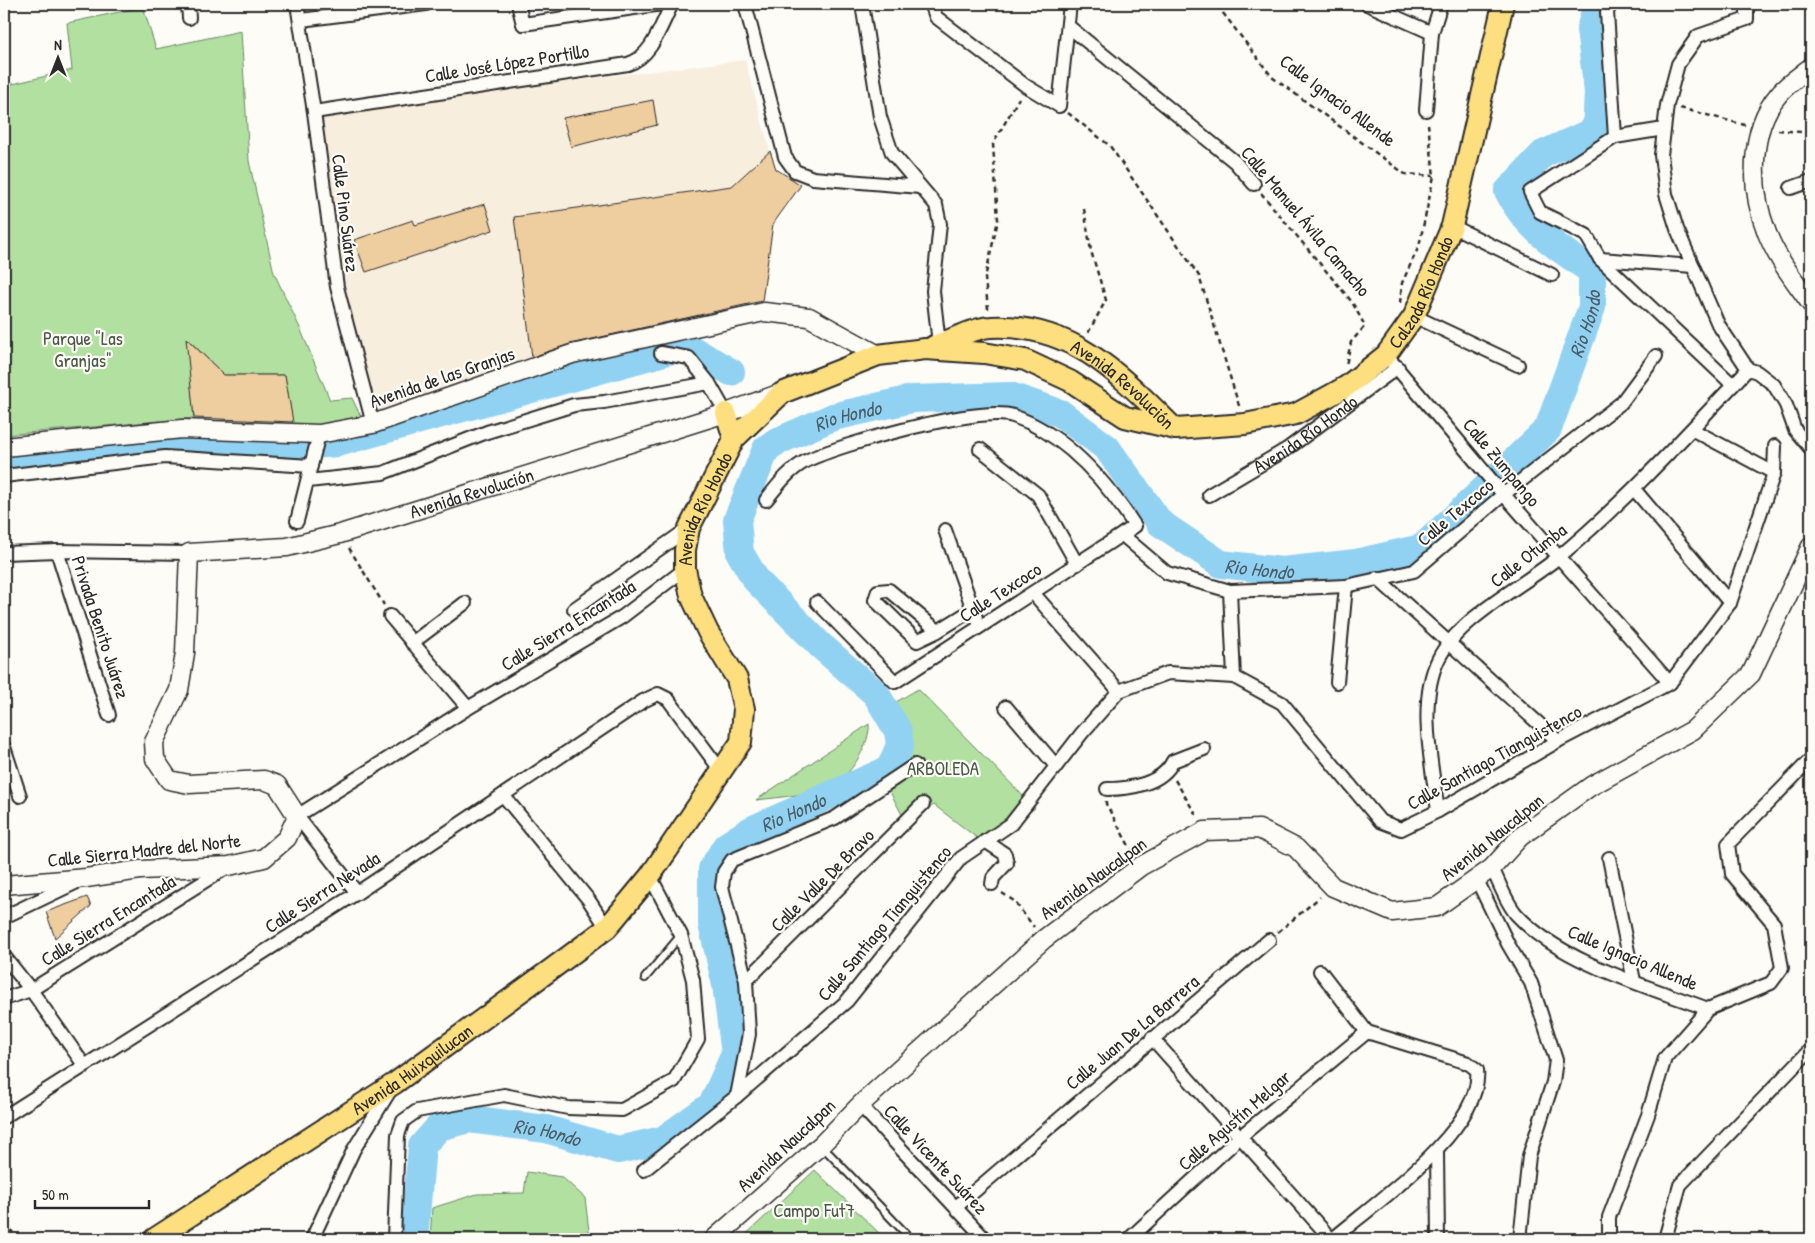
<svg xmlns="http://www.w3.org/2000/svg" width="1815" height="1243" font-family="'Patrick Hand',sans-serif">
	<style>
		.built { fill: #f8eedd }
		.green { fill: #b1e0a0; stroke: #6e8666 }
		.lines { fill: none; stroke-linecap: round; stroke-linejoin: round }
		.river { stroke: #91d2f2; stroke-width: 28 }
		.building { fill: #eecd9f; stroke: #2b2b2b }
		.lane-casing { stroke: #2b2b2b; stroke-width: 10 }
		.street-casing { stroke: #2b2b2b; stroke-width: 16 }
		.secondary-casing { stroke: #2b2b2b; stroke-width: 21 }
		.primary-casing { stroke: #2b2b2b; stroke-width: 24 }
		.path { stroke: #2b2b2b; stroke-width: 2.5; stroke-dasharray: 5 4; stroke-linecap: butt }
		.lane { stroke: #fdfcf7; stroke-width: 6 }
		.street { stroke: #fdfcf7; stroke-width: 12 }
		.secondary { stroke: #fdfcf7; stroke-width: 18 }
		.primary { stroke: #fddf80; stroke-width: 20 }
		.labels { text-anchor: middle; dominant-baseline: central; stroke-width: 4.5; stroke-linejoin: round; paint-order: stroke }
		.street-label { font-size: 19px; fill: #2b2b2b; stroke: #fdfcf7 }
		.park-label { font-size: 19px; fill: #4c5848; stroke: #fdfcf7 }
		.water-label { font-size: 20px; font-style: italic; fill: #4a5d67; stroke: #fdfcf7 }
	</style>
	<rect width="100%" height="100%" fill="#fdfcf7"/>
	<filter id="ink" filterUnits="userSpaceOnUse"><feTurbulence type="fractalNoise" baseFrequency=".02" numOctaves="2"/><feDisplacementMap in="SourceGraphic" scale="10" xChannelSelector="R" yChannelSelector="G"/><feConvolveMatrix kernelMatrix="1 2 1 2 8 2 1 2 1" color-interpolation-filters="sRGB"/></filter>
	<g filter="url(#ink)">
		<polygon class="built" points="745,60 770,151 732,186 514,217 533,363 378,411 342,277 323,117 498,90"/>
		<g class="green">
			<polygon points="143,7 156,49 241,31 249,161 274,273 300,328 330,400 352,398 362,419 316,425 293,425 285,375 224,375 187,338 194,418 4,435 4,86 72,70 67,23"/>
			<polygon points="918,689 1035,808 1008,829 981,841 934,805 906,822 887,786 902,777 907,753 906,726 891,705"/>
			<path d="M869 724C871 741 852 774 836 783 813 795 782 797 756 800Z"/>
			<polygon points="815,1170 885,1239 741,1239"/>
			<polygon points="527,1172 562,1177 585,1198 590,1239 430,1239 432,1208 477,1194 524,1193"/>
		</g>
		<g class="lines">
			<g class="river">
				<polyline points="4,464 172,436 289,447 337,443 686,346 731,372"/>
				<path id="s1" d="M414 1239 422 1146 439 1127 469 1119 546 1129 618 1150 663 1140 712 1105 735 1054 726 985 712 924V869L726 846 751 830 890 769 900 745 898 731 876 694 820 645 756 580 740 553 737 520 766 449 776 442 833 417 912 399 1010 396 1060 413 1107 448 1160 523 1221 564 1282 571 1356 563 1422 548 1548 429 1592 307V271C1560 249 1525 228 1508 191L1543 154 1596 130 1598 92 1590 30 1597 4"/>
			</g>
		</g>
		<g class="building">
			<polygon points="653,100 657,125 571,147 563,118"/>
			<polygon points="770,151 776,169 801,185 773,224 762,301 570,344 532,357 514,217 732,186"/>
			<polygon points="485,204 493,230 366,272 354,240 413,220 415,225"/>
			<polygon points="186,338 224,375 285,375 293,422 194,418"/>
			<polygon points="87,897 91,906 55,938 46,912"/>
		</g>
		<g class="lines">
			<defs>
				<g id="lane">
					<polyline points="645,978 681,935"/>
					<polyline points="822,1146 911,1239"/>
				</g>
				<g id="street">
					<polyline points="188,4 189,18"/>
					<polyline points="297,4 314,112 337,287 373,424"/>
					<polyline points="518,4 523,24 662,4"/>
					<polyline points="745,4 785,157 795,171 813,178 920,187"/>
					<polyline points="862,4 880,117 892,153 936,205 940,224 933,291 939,344"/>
					<polyline points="931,4 936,17 1026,86 1059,106 1070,4"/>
					<polyline points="1367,4 1432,33"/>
					<polyline points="1611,4 1607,12 1615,137"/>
					<polyline points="1747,4 1747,19 1698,36 1678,64 1667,105 1661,155 1666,194 1677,229 1718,324 1748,369 1757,372 1774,385 1786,405 1795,430 1811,449"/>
					<polyline points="301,20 426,4"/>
					<polyline points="1068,26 1235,162 1254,184"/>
					<polyline points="1426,110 1432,33 1441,4"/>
					<path d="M314 112 628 64C652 57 661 25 672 4"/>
					<polyline points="1664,129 1615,137 1530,192 1540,212 1586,235 1600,259 1733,385"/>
					<polyline points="1791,188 1811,181"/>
					<polyline points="1452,226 1552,275"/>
					<polyline points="1600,259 1693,266"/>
					<polyline points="1414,316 1518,365"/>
					<polyline points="661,353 689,358 709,383 726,413"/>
					<polyline points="1386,355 1498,488 1670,683"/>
					<polyline points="1693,430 1774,473"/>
					<polyline points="980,449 1038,495 1077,564"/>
					<polyline points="4,476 165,457 311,466"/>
					<polyline points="308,481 383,473 487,432 574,405 604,402 709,383"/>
					<polyline points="1634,489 1730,603"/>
					<path id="s2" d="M1209 495 1287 449 1398 367"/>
					<path d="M766 500C778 485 789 470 806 461 840 444 980 405 1013 416 1065 434 1105 480 1135 526L895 682 817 602"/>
					<polyline points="297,521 319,434"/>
					<polyline points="945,530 976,618"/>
					<polyline points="1124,533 1127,539 1167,573 1230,591 1346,586 1414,571 1504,494 1621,403 1656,356"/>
					<polyline points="57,551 109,715"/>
					<polyline points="4,553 57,551 189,553"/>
					<polyline points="1377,578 1558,741"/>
					<polyline points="1230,591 1234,677"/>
					<polyline points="1034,594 1119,691"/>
					<polyline points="574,609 689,528"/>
					<polyline points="390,616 468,708"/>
					<polyline points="938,631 889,590 878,591 875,600 917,641 938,631 972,610"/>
					<polyline points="412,643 465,603"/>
					<polyline points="1337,682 1346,586"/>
					<polyline points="1006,707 1056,766"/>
					<polyline points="4,747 20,796"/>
					<path d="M1107 789C1130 789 1162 784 1173 761L1204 749"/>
					<polyline points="503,795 588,899 607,928"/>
					<path d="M1438 811C1432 766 1417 700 1439 658 1460 617 1525 585 1560 556 1629 498 1687 434 1748 369"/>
					<polyline points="985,841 1005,854 1007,863 993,878 992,884"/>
					<polyline points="1609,858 1634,981"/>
					<path d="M1492 868C1499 882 1506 903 1517 915 1560 962 1649 987 1708 1009"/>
					<polyline points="1477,880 1508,944 1531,983 1556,1060 1553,1082 1529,1156 1520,1239"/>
					<polyline points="357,893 297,816 468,708 622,617 685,569"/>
					<polyline points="4,917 77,882"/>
					<polyline points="4,956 31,990 84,1065"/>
					<path d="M1320 971 1367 1032 1468 1063 1477 1070C1484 1128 1374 1204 1333 1239"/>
					<polyline points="746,981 923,804"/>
					<polyline points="4,999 31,990 229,866"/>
					<polyline points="1152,1038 1331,1239"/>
					<polyline points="737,1096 749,1034 746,981 722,887 724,872 732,860 835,818 915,765"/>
					<polyline points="860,1105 985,1239"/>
					<polyline points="4,1117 357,893 643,701 658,694 668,699 722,772"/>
					<polyline points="1437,1151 1438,1239"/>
					<polyline points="644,1170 737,1096 847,1001 961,858 1011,824 1082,733 1119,691 1168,673 1234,677 1282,703 1380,821 1401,829 1438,811 1558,741 1670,683 1730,603 1774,473 1775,446"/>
					<polyline points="956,1207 1269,940"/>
					<polyline points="312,1239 354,1149 391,1089"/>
					<polyline points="394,1239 398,1135 403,1121 417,1111 504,1095 568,1108 622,1110 674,1081 698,1039 693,980 681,935 650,876"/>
					<polyline points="1129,1239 1241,1136 1367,1032"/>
					<polyline points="1609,1239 1609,1217 1648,1115 1665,1058 1708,1009 1771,983 1782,968 1774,924 1732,874 1728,844 1811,759"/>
					<polyline points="1665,1239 1680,1185 1811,1049"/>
				</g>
				<g id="secondary">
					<path d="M1811 67C1801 75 1787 84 1779 94 1748 130 1750 190 1767 233 1777 259 1795 281 1811 304"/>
					<polyline points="4,447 182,429 319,434 373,424 572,354 764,312 809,317 878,355"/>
					<path id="s3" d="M4 885 86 878 140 870 229 866 264 858 287 838 297 816 277 785 264 780 189 784 169 780 155 759 154 742 179 690 185 653 189 553 287 547 340 534 726 413 781 393"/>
					<polyline points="714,1239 821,1145 860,1105 1044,939 1141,866 1205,831 1259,829 1296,848 1333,887 1392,912 1437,907 1492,868 1520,837 1591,786 1693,730 1751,674 1811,546"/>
				</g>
				<g id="primary">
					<path id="s4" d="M934 346C949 341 976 327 991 327 1073 323 1121 376 1175 429"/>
					<polyline points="726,413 734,439"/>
					<path id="s5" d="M154 1239 395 1083 553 968 607 928 650 876 741 742 744 709 737 679 708 632 691 596 685 569V550L689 528 734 439 782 393 878 355 925 349 984 353 1025 360 1070 381 1125 417 1176 429 1245 424 1296 414 1331 395 1347 386 1386 355 1414 316 1452 226 1503 4"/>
				</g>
			</defs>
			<use href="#lane" class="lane-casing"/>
			<use href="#street" class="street-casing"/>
			<use href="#secondary" class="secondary-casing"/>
			<use href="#primary" class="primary-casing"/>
			<g class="path">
				<polyline points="1222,4 1223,13 1272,77 1405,174 1434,176"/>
				<polyline points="1680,108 1745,125"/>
				<polyline points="1068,113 1110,146 1199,276 1240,409"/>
				<polyline points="1778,130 1811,133"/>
				<polyline points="1261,193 1352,302 1365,326 1351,342 1346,365"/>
				<polyline points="1084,209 1091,251 1106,300 1087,335"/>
				<polyline points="1400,303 1402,283 1419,246 1434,176 1428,124"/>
				<polyline points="988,309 985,278 998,220 993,144 1019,98"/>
				<polyline points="349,548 384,605"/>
				<polyline points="1175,780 1198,818"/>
				<polyline points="1106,801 1106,804 1133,853"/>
				<polyline points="1002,893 1014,901 1034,927"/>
				<polyline points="1278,932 1320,897"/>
				<polyline points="4,1222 15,1235"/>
			</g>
			<use href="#lane" class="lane"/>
			<use href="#street" class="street"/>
			<use href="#secondary" class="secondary"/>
			<use href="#primary" class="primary"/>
		</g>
	</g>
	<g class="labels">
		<g class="street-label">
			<text transform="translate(507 63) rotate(-9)">Calle José López Portillo</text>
			<text transform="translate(1338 100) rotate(37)">Calle Ignacio Allende</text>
			<text transform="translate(346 213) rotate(83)">Calle Pino Suárez</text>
			<text transform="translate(1306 221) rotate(50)">Calle Manuel Ávila Camacho</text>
			<text stroke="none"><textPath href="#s5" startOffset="1894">Calzada Río Hondo</textPath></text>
			<text transform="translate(442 377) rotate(-19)">Avenida de las Granjas</text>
			<text stroke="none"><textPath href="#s4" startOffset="209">Avenida Revolución</textPath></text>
			<text stroke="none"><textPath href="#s2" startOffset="114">Avenida Río Hondo</textPath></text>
			<text transform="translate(1502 462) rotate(50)">Calle Zumpango</text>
			<text stroke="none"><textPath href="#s3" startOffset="991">Avenida Revolución</textPath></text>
			<text stroke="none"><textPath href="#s5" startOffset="1030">Avenida Río Hondo</textPath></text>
			<text transform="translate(1455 512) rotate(-40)">Calle Texcoco</text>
			<text transform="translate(1528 555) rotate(-38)">Calle Otumba</text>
			<text transform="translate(1000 592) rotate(-33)">Calle Texcoco</text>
			<text transform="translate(568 625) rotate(-32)">Calle Sierra Encantada</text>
			<text transform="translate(101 627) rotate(72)">Privada Benito Juárez</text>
			<text transform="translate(1494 757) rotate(-29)">Calle Santiago Tianguistenco</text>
			<text transform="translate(1492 837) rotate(-39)">Avenida Naucalpan</text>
			<text transform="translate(144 850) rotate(-6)">Calle Sierra Madre del Norte</text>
			<text transform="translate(1093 878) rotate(-36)">Avenida Naucalpan</text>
			<text transform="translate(822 880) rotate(-45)">Calle Valle De Bravo</text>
			<text transform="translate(322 892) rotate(-33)">Calle Sierra Nevada</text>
			<text transform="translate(108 920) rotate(-32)">Calle Sierra Encantada</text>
			<text transform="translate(884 923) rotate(-50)">Calle Santiago Tianguistenco</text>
			<text transform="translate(1633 957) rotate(23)">Calle Ignacio Allende</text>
			<text transform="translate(1132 1032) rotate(-40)">Calle Juan De La Barrera</text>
			<text stroke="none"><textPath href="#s5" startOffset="309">Avenida Huixquilucan</textPath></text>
			<text transform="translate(1234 1120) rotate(-41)">Calle Agustín Melgar</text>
			<text transform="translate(786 1145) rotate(-43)">Avenida Naucalpan</text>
			<text transform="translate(936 1159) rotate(47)">Calle Vicente Suárez</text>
		</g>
		<g class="park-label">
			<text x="83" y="338">Parque "Las<tspan x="83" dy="22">Granjas"</tspan></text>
			<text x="943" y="768">ARBOLEDA</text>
			<text x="814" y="1210">Campo Fut7</text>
		</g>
		<g class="water-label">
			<text stroke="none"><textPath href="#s1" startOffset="2269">Rio Hondo</textPath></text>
			<text stroke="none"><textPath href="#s1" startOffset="1339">Rio Hondo</textPath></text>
			<text stroke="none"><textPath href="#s1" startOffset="1819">Rio Hondo</textPath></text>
			<text stroke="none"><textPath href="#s1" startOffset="754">Rio Hondo</textPath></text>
			<text stroke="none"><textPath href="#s1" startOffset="229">Rio Hondo</textPath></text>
		</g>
	</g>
	<rect width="1815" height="1243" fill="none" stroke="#fdfcf7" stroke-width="20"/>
	<rect x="10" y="10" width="1795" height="1223" fill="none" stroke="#2b2b2b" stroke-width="2" filter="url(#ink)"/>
	<g transform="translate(58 58)" stroke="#fdfcf7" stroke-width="4" paint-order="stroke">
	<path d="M0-4L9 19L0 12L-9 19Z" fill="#2b2b2b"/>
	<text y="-8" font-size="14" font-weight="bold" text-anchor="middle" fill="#2b2b2b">N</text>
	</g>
	<path d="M35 1200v8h114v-8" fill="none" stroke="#2b2b2b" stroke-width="2.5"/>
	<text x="42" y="1200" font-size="15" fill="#2b2b2b" stroke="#fdfcf7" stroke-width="4" paint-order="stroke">50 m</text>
</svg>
